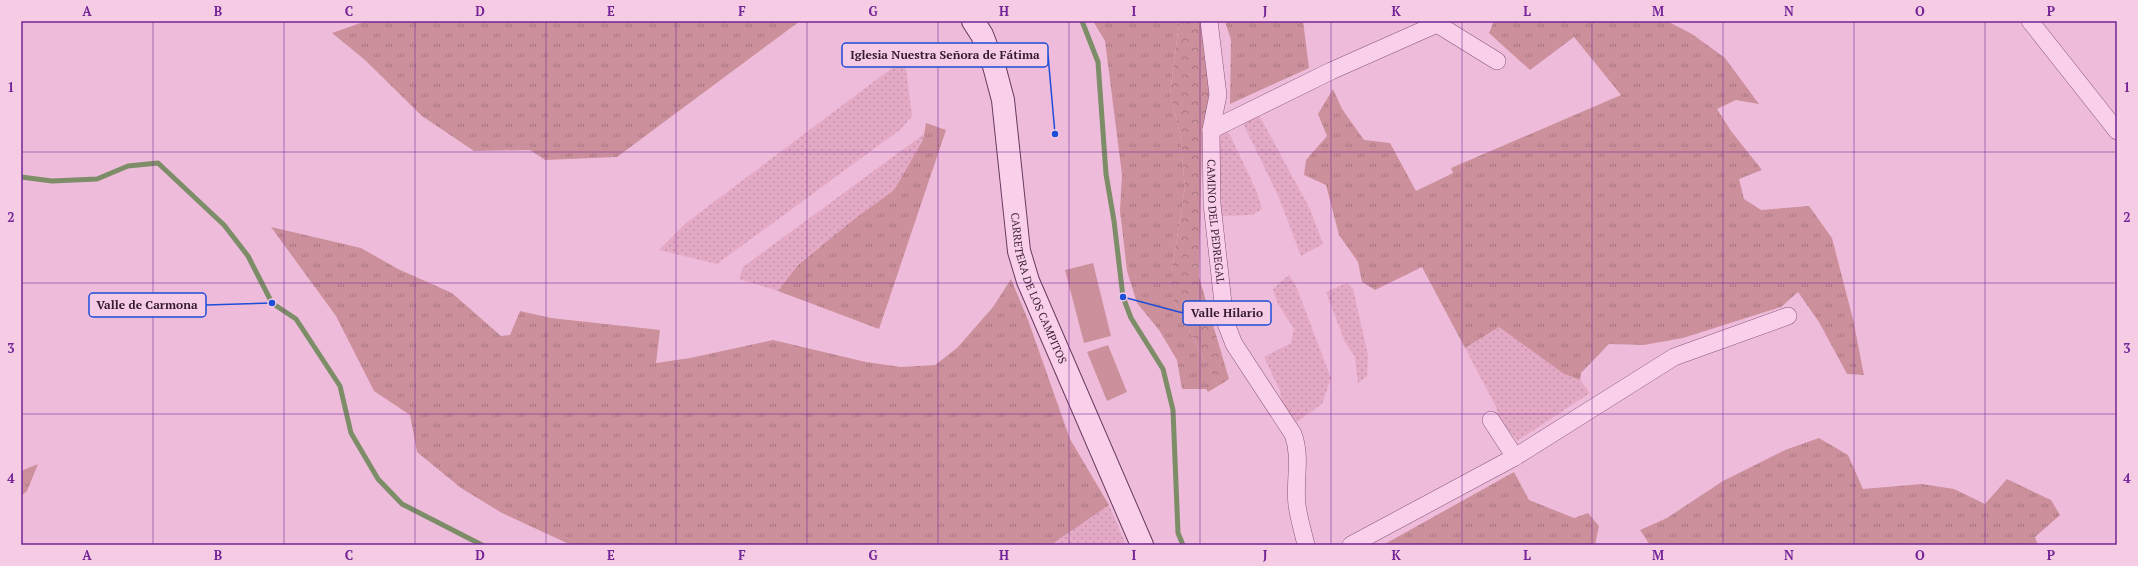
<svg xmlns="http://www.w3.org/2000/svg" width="2138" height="566" font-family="'PT Serif',serif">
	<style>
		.farmland { fill: url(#farmland-dots) }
		.grass { fill: url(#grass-tufts) }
		.forest { fill: url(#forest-crowns) }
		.pitch { fill: #cc909c }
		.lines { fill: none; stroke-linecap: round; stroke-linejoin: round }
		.stream { stroke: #7c8d68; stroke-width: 5 }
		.minor-casing { stroke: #86557b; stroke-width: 18 }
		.secondary-casing { stroke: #67395e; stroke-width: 24 }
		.minor { stroke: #f9cfe9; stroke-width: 17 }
		.secondary { stroke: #f9cfe9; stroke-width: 22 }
		.grid { fill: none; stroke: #732496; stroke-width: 1; stroke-opacity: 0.55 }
		.labels { text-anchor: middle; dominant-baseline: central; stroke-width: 3; stroke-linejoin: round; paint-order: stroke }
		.street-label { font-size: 11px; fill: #351b30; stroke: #f6cce5 }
		.leader { fill: none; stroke: #1d4ed8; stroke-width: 1.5 }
		.callout-dot { fill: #1d4ed8; stroke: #f6cce5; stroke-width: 1.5 }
		.callout { fill: #f6cce5; stroke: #1d4ed8; stroke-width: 1.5 }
		.callout-label { font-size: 12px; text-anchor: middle; font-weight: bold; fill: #351b30 }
		.neatline { fill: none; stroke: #732496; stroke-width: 1.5 }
		.grid-label { font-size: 13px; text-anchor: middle; font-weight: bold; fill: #732496 }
	</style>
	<defs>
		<pattern id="farmland-dots" width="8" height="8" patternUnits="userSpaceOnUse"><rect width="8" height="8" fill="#e4a9c5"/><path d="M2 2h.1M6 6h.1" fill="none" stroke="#c491aa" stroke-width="1.8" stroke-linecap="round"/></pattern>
		<pattern id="grass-tufts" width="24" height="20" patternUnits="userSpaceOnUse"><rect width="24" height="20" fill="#cc909c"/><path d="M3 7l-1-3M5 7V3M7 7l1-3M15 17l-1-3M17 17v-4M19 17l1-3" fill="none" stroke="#a67580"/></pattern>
		<pattern id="forest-crowns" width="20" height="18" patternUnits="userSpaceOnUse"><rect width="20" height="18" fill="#cc909c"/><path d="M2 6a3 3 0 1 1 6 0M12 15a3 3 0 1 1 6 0" fill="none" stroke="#a67580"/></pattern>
	</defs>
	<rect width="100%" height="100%" fill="#eebcda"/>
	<g class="farmland">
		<polygon points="905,61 912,116 901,129 717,264 659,250 686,223 892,68"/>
		<polygon points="1259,115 1310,209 1323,244 1301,256 1280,200 1242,121"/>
		<polygon points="1225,130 1230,135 1257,192 1262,209 1252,215 1221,216 1218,194 1219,139"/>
		<polygon points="924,134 923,140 894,190 853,220 797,266 778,291 739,279 743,267"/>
		<polygon points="1289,275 1296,286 1331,378 1322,404 1294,424 1282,404 1280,391 1264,357 1291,343 1294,329 1278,304 1273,289"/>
		<polygon points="1347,283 1353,289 1368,355 1367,376 1358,383 1355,357 1345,342 1326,292"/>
		<polygon points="1499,327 1564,374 1580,380 1590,393 1517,441 1500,419 1496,407 1465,348"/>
		<polygon points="1109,505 1126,545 1051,545"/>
	</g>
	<g class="grass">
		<polygon points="366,21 800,21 617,157 545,160 530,150 474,151 422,116 365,60 332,33"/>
		<polygon points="1093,21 1178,21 1179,24 1170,94 1180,134 1185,187 1172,271 1172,298 1218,386 1208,392 1206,389 1182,389 1177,360 1159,330 1137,303 1127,271 1120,210 1122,175 1105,41"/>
		<polygon points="1225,21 1303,21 1309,68 1230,104 1231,40"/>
		<polygon points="1494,21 1667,21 1692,34 1725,58 1759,104 1736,100 1717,109 1731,131 1762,170 1739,179 1744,199 1761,210 1809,206 1832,238 1853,319 1864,375 1847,374 1819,322 1798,292 1781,307 1683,338 1644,345 1609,344 1581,373 1580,380 1564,374 1499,327 1465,348 1422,267 1375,290 1362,282 1358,262 1339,235 1326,185 1304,175 1306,160 1327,136 1318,114 1333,89 1342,109 1364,140 1390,143 1416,191 1453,173 1451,168 1621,95 1574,37 1530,70 1489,33"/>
		<polygon points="926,123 946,130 879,329 778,291 797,266 853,220 894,190 923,140"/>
		<polygon points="271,227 361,248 398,269 452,293 501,336 510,335 520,311 551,318 660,330 656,363 690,358 773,340 866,362 901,367 935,365 957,348 993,307 1011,279 1028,320 1070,439 1109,505 1051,545 571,545 502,513 461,488 417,452 410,415 374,391 336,316"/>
		<polygon points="1819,438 1848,455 1863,489 1922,484 1954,489 1985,504 2007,479 2051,500 2060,515 2035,537 2038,545 1650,545 1640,530 1667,518 1723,481 1785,450"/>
		<polygon points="38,464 27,491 21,496 21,471"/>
		<polygon points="1514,472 1529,500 1574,518 1588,513 1599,526 1595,545 1383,545"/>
	</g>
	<polygon class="forest" points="1178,21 1202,21 1210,97 1202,141 1199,277 1229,379 1218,386 1172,298 1172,271 1185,187 1180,134 1170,94 1179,24"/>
	<g class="pitch">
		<polygon points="1093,263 1111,336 1084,343 1065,270"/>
		<polygon points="1108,345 1127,392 1107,401 1087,352"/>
	</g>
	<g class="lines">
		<g class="stream">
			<polyline points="1082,21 1098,62 1106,174 1114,221 1123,297 1131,318 1163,369 1173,410 1178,533 1183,545"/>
			<polyline points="21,177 52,181 97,179 128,166 158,163 224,225 248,256 272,303 296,319 340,386 351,433 378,479 402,504 482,545"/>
		</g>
		<defs>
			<g id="minor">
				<path id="s1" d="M1209 21 1218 95 1211 130 1212 204 1225 321 1234 344 1293 434C1302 458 1294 481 1297 505 1299 519 1303 532 1306 545"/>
				<polyline points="2030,21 2117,131"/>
				<polyline points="1211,130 1331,71 1437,24 1497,61"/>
				<polyline points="1491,420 1515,457"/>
				<polyline points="1351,545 1515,457 1674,357 1788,316"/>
			</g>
			<g id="secondary">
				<path id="s2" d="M973 21 982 35 994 66 1003 100 1019 251 1028 281 1142 545"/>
			</g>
		</defs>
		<use href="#minor" class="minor-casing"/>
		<use href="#secondary" class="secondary-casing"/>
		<use href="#minor" class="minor"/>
		<use href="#secondary" class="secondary"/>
	</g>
	<path class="grid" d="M153 21V545M284 21V545M415 21V545M546 21V545M676 21V545M807 21V545M938 21V545M1069 21V545M1200 21V545M1331 21V545M1462 21V545M1592 21V545M1723 21V545M1854 21V545M1985 21V545M21 152H2117M21 283H2117M21 414H2117"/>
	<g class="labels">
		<g class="street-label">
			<text stroke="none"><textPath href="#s1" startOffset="202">CAMINO DEL PEDREGAL</textPath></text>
			<text stroke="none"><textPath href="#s2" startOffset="278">CARRETERA DE LOS CAMPITOS</textPath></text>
		</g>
	</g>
	<path class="leader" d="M1055 134L1048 55M272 303L206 305M1123 297L1183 313"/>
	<g class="callout-dot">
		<circle cx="1055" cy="134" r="4"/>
		<circle cx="272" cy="303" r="4"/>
		<circle cx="1123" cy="297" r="4"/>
	</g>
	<g class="callout">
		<rect x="842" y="43" width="206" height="24" rx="4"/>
		<rect x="89" y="293" width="117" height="24" rx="4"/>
		<rect x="1183" y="301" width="88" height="24" rx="4"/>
	</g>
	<g class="callout-label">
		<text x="945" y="59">Iglesia Nuestra Señora de Fátima</text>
		<text x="147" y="309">Valle de Carmona</text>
		<text x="1227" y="317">Valle Hilario</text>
	</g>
	<rect width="2138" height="566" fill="none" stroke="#f6cce5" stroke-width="44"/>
	<rect x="22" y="22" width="2094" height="522" class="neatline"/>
	<g class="grid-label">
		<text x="87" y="16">A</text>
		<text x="218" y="16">B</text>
		<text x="349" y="16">C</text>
		<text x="480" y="16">D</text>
		<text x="611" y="16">E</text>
		<text x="742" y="16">F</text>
		<text x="873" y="16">G</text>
		<text x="1004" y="16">H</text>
		<text x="1134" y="16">I</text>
		<text x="1265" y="16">J</text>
		<text x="1396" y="16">K</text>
		<text x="1527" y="16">L</text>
		<text x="1658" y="16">M</text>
		<text x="1789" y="16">N</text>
		<text x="1920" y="16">O</text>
		<text x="2051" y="16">P</text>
		<text x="11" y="92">1</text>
		<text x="2127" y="92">1</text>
		<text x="11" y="222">2</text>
		<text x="2127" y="222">2</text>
		<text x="11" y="353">3</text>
		<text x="2127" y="353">3</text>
		<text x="11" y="483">4</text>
		<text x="2127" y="483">4</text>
		<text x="87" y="560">A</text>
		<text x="218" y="560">B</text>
		<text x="349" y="560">C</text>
		<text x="480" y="560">D</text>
		<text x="611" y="560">E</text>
		<text x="742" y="560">F</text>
		<text x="873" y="560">G</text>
		<text x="1004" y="560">H</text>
		<text x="1134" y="560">I</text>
		<text x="1265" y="560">J</text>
		<text x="1396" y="560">K</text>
		<text x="1527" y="560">L</text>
		<text x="1658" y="560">M</text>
		<text x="1789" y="560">N</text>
		<text x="1920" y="560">O</text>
		<text x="2051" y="560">P</text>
	</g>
</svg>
